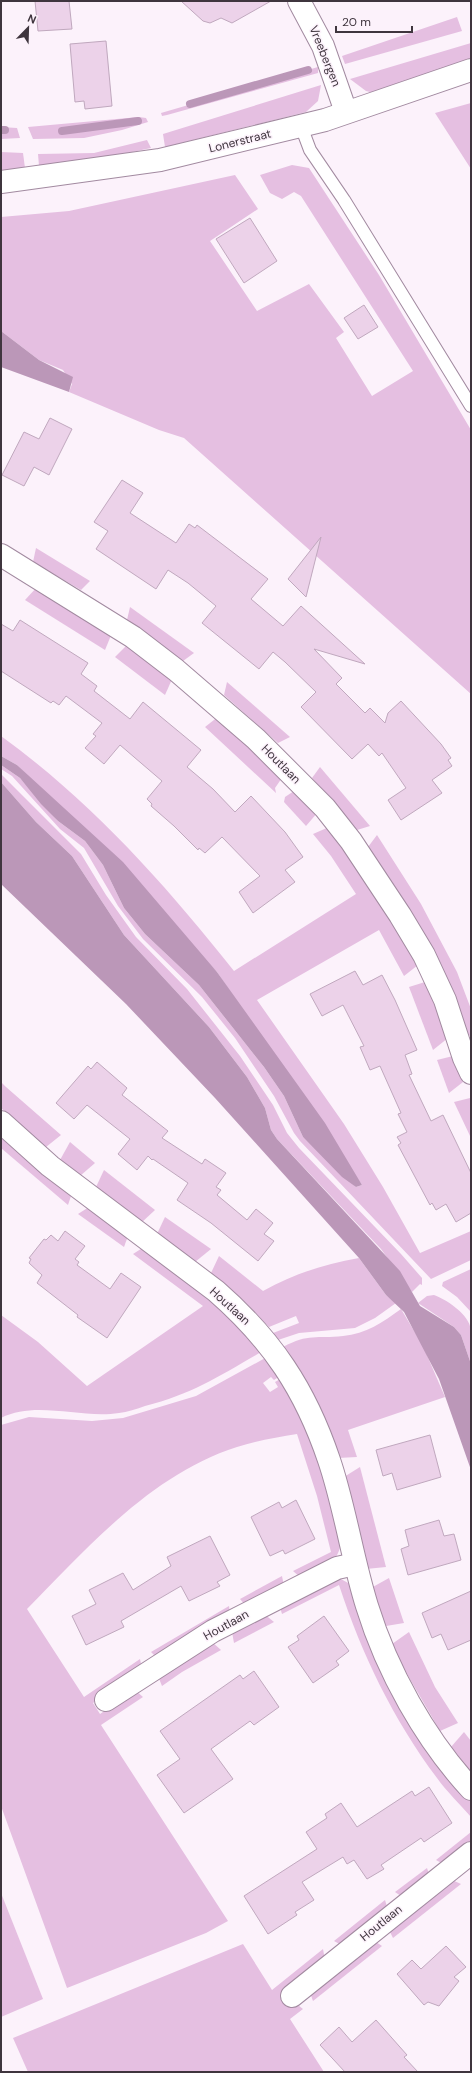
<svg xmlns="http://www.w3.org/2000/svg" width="472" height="2073" font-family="'DM Sans',sans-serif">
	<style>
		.green { fill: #e5bfe1 }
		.water { fill: #bb97b8 }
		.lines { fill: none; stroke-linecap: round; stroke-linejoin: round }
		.stream { stroke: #bb97b8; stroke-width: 8 }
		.building { fill: #ecd2e9; stroke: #c0a8be }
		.service-casing { stroke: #a28aa0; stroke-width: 14 }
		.minor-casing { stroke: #a28aa0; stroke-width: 24 }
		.tertiary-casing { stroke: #a28aa0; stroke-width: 24 }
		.service { stroke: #fff; stroke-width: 12 }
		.minor { stroke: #fff; stroke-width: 22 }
		.tertiary { stroke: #fff; stroke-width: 22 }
		.labels { text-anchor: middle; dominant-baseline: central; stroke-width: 3; stroke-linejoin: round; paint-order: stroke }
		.street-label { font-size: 12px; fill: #3f353e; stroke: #fcf2fb }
	</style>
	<rect width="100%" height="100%" fill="#fcf2fb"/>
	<g class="green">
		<polygon points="457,17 462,31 345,64 342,56"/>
		<polygon points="471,43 471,61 378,94 366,91 350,79"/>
		<polygon points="318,67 318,73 167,115 162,116 161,113"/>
		<polygon points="321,85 318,101 306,112 165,147 163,134"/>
		<polygon points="471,103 471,169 435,113"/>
		<polygon points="139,117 146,118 148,122 122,130 84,138 33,139 28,127"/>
		<polygon points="1,127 17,128 20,138 1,139"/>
		<polygon points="147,140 151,148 95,160 39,166 38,154 94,153"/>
		<polygon points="1,152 23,153 25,168 1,171"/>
		<polygon points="292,165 309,168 379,275 471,430 471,694 184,438 159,430 69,392 72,384 63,370 39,360 1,331 1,217 69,211 235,175 258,209 210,241 257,311 309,284 344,332 336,338 372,396 413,371 301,196 294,192 282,199 270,193 260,175"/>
		<polygon points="36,548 90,581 81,590 33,562"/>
		<polygon points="38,586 112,633 105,650 25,600"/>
		<polygon points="130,607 194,653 183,661 127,620"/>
		<polygon points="128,644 173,677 165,695 115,657"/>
		<polygon points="227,682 290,737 278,743 224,695"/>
		<polygon points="219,716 284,775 275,788 276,793 205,727"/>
		<path d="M1 736C92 802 165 884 234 971L356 894 331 856 313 834 329 827 373 889 418 965 404 976 379 930 257 1000 344 1124 383 1187 420 1253 471 1231V1260L431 1279 300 1141 294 1133 274 1096 235 1038 202 997 143 939 118 906 84 848 60 829 12 776 1 769V765L20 778 58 821 85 841 103 865 124 908 145 934 199 985 264 1067 284 1096 303 1137 356 1187 362 1185 217 972 17 765 1 756Z"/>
		<polygon points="320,767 370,826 357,830 312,778"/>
		<polygon points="1,774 81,854 106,895 136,937 187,989 240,1056 273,1105 287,1133 299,1148 401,1254 422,1278 422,1285 420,1284 412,1292 381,1249 277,1139 271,1130 265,1108 247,1077 209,1027 124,935 72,856 36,822 1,782"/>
		<polygon points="297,789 318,812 306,826 284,802 285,797"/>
		<polygon points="377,835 421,904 457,972 471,1009 471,1037 465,1031 416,923 368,847"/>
		<polygon points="425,982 448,1038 433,1050 409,987"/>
		<polygon points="453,1056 463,1082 449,1093 437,1060"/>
		<polygon points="1,1082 6,1087 61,1135 46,1147 1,1108"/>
		<polygon points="470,1098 471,1099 471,1138 454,1102"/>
		<polygon points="1,1133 72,1193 68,1205 1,1148"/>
		<polygon points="70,1142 95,1163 80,1176 60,1160"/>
		<polygon points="104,1170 155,1210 141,1223 96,1187"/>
		<polygon points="89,1207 128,1236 124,1247 78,1214"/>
		<polygon points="165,1217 211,1249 195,1262 157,1234"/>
		<path d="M144 1247 222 1306 263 1351C221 1375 193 1394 145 1406 137 1409 127 1412 119 1413 81 1419 36 1400 1 1418V1315L38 1342 87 1386 203 1306 133 1254Z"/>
		<path d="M219 1256 263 1291C294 1274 324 1264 359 1258L386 1295 396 1303 375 1318 355 1328 299 1333 278 1340 273 1333 299 1323 296 1316 269 1327 246 1303 211 1273Z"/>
		<polygon points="471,1269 471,1312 457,1297 442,1286 443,1282"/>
		<path d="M434 1295C447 1300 469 1314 471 1330 472 1341 471 1353 471 1364L461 1335 454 1327 418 1303 427 1296Z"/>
		<path d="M401 1309 423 1346 445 1397 348 1430 357 1457 338 1458 283 1347C309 1333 316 1339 343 1336 366 1334 383 1322 401 1309Z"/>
		<path d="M267 1357 280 1376 274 1380 271 1377 263 1383 270 1392 278 1387 275 1382 282 1378C308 1420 321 1468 333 1515 336 1526 344 1542 338 1553 333 1565 312 1571 300 1577L293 1571 331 1552 317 1496 297 1434C277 1437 257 1441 237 1447 152 1474 88 1547 27 1609L84 1697 140 1659 142 1669 93 1703 100 1714 135 1690 143 1697 101 1725 228 1921 206 1933 67 1988 1 1806V1425L29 1417 92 1421 123 1418 196 1396Z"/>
		<polygon points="360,1467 386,1567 366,1569 344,1477"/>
		<polygon points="282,1576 284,1586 246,1606 240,1599"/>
		<path d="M339 1578 350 1584 454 1782 471 1801V1817C460 1804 447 1792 437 1778 393 1719 362 1655 339 1585L282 1614 279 1604Z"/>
		<polygon points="389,1578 404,1623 386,1626 371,1588"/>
		<polygon points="229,1606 230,1615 158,1659 151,1652"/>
		<polygon points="263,1613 274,1622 234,1643 232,1632"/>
		<polygon points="409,1632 435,1687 458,1723 440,1731 403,1667 392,1644"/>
		<polygon points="212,1642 221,1650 182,1672 162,1686 158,1676"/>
		<polygon points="464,1732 471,1741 471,1772 451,1747"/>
		<polygon points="471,1832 471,1845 445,1865 436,1860"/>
		<polygon points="427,1868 430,1877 404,1898 395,1892"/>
		<polygon points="450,1879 461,1884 393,1938 388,1928"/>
		<polygon points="1,1893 43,1999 1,2017"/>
		<polygon points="385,1900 388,1910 343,1946 334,1941"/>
		<polygon points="373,1940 382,1946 313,2001 309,1990"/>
		<polygon points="243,1944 272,1990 323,1949 325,1960 280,1996 287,2007 294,2002 303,2009 290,2019 324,2072 28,2072 13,2038"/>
	</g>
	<g class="water">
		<polygon points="1,331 39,360 73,377 69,392 1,367"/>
		<polygon points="1,756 17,765 123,862 217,972 325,1123 362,1185 356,1187 342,1177 303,1137 284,1096 264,1067 199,985 145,934 124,908 103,865 85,841 58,821 41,804 20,778 1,765"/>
		<polygon points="1,782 36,822 72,856 124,935 209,1027 247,1077 265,1108 271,1130 277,1139 400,1271 420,1306 454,1327 461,1335 471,1364 471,1470 439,1379 404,1312 386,1295 359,1258 215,1098 126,1004 1,884"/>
	</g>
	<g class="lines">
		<g class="stream">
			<polyline points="190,104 308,70"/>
			<polyline points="1,130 5,130"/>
			<polyline points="62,131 138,121"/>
		</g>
	</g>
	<g class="building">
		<polygon points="35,1 69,1 72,29 38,31"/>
		<polygon points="181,1 271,1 232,23 221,18 210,23 203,21"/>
		<polygon points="106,41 112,106 85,109 84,101 75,102 70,44"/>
		<polygon points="250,218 277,261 244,283 216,239"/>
		<polygon points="364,305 378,327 358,339 344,318"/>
		<polygon points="50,418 72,429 49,475 34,467 24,486 2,475 24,432 39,439"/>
		<polygon points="122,480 143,493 130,513 176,543 189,524 195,528 197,525 268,579 251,599 283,626 301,606 365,664 314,649 342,678 336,684 365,713 370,708 385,723 388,713 401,701 441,744 451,758 448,760 452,766 432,780 442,793 401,820 388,800 406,788 382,753 379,756 368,744 352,759 301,707 316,692 285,662 273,652 259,669 202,623 216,606 188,583 168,570 156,589 96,549 108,531 94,522"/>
		<polygon points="321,537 306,597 288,579"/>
		<polygon points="20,620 88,663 81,674 97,686 94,691 130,719 143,702 201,750 187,767 213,789 235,812 251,796 285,832 303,857 285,870 295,882 253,913 239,892 260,876 222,837 205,853 199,848 198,850 174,826 151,806 152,804 147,799 162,781 120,745 104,764 85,748 96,736 93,734 102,723 66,696 59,705 53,701 51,703 1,671 1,624 13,631"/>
		<polygon points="355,971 363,985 382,975 395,1000 417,1050 405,1055 412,1074 409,1075 431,1121 443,1115 471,1173 471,1213 456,1222 446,1204 436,1210 432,1203 430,1205 398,1145 401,1143 397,1137 407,1132 398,1114 401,1113 380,1066 370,1070 360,1047 364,1046 343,1005 322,1016 310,994"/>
		<polygon points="97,1062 127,1088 122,1095 168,1131 162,1138 202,1164 205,1159 226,1173 216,1187 221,1190 217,1195 247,1220 256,1209 273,1223 264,1234 274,1241 258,1261 211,1223 177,1200 188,1183 153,1159 152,1160 148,1156 137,1170 118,1154 130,1139 87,1105 74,1119 56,1103 88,1066 91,1069"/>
		<polygon points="65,1231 85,1246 75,1259 79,1262 77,1265 110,1289 121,1273 141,1287 107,1338 77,1317 78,1315 37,1283 42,1275 29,1263 31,1259 29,1258 44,1239 46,1240 51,1235 58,1241"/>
		<polygon points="430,1435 441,1477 397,1490 392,1473 383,1476 376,1450"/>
		<polygon points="296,1500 315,1539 285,1554 283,1550 270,1556 251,1517 279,1502 282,1508"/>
		<polygon points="439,1520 444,1536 454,1534 461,1560 408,1575 401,1549 409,1546 405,1530"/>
		<polygon points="210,1536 230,1575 217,1582 220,1586 189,1601 181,1586 121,1621 124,1627 86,1645 72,1616 96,1604 89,1590 123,1573 133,1590 171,1566 167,1557"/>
		<polygon points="471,1591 471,1640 448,1650 441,1634 432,1638 422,1613"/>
		<polygon points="324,1616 349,1651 336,1661 339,1665 313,1683 288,1647 299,1640 297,1636"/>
		<polygon points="254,1671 279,1707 254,1725 250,1721 211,1749 233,1779 184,1813 157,1775 180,1759 160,1731 240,1675 243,1679"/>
		<polygon points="429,1787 452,1823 424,1842 421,1838 381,1865 384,1869 367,1879 354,1860 347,1864 343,1857 302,1882 314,1900 295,1912 297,1915 268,1934 244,1896 317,1849 306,1832 327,1818 325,1814 341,1803 357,1827 412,1791 415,1796"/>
		<polygon points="446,1946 466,1967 454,1977 459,1981 439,2006 428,2002 424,2005 397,1974 412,1960 421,1969"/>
		<polygon points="376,2020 407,2055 404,2057 418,2072 345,2072 320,2045 339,2027 352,2042"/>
	</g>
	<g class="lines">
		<defs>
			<polyline id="service" points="301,126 310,150 344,200 471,406"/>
			<g id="minor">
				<polyline points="299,1 323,46 346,112"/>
				<polyline points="1,555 133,637 176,670 256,739 325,808 351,841 400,915 424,955 445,1000 464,1058 471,1073"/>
				<path d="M1 1122 50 1166 216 1291C272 1340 305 1389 329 1460 345 1507 352 1558 367 1606 387 1671 425 1739 471 1789"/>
				<polyline points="106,1700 213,1631 337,1568 355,1564"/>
				<polyline points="292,1996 471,1853"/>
			</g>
			<polyline id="tertiary" points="1,182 160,160 325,120 471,70"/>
		</defs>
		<use href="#service" class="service-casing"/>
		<use href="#minor" class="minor-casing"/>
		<use href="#tertiary" class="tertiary-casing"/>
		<use href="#service" class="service"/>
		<use href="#minor" class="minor"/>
		<use href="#tertiary" class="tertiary"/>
	</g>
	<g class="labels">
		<g class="street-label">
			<text transform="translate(325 56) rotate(68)">Vreebergen</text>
			<text transform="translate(240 141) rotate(-14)">Lonerstraat</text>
			<text transform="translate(281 764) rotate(45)">Houtlaan</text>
			<text transform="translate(230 1306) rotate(42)">Houtlaan</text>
			<text transform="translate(226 1625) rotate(-29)">Houtlaan</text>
			<text transform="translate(381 1923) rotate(-39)">Houtlaan</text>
		</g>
	</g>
	<rect width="472" height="2073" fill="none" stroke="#3f353e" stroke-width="4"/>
	<g transform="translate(28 28) rotate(23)" stroke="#fcf2fb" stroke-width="3" paint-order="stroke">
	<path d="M0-3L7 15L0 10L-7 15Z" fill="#3f353e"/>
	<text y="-6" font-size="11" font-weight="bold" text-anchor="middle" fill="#3f353e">N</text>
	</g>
	<path d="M336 26v6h76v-6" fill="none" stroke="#3f353e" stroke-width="2"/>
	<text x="342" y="26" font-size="12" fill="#3f353e" stroke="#fcf2fb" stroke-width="3" paint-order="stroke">20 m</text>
</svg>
